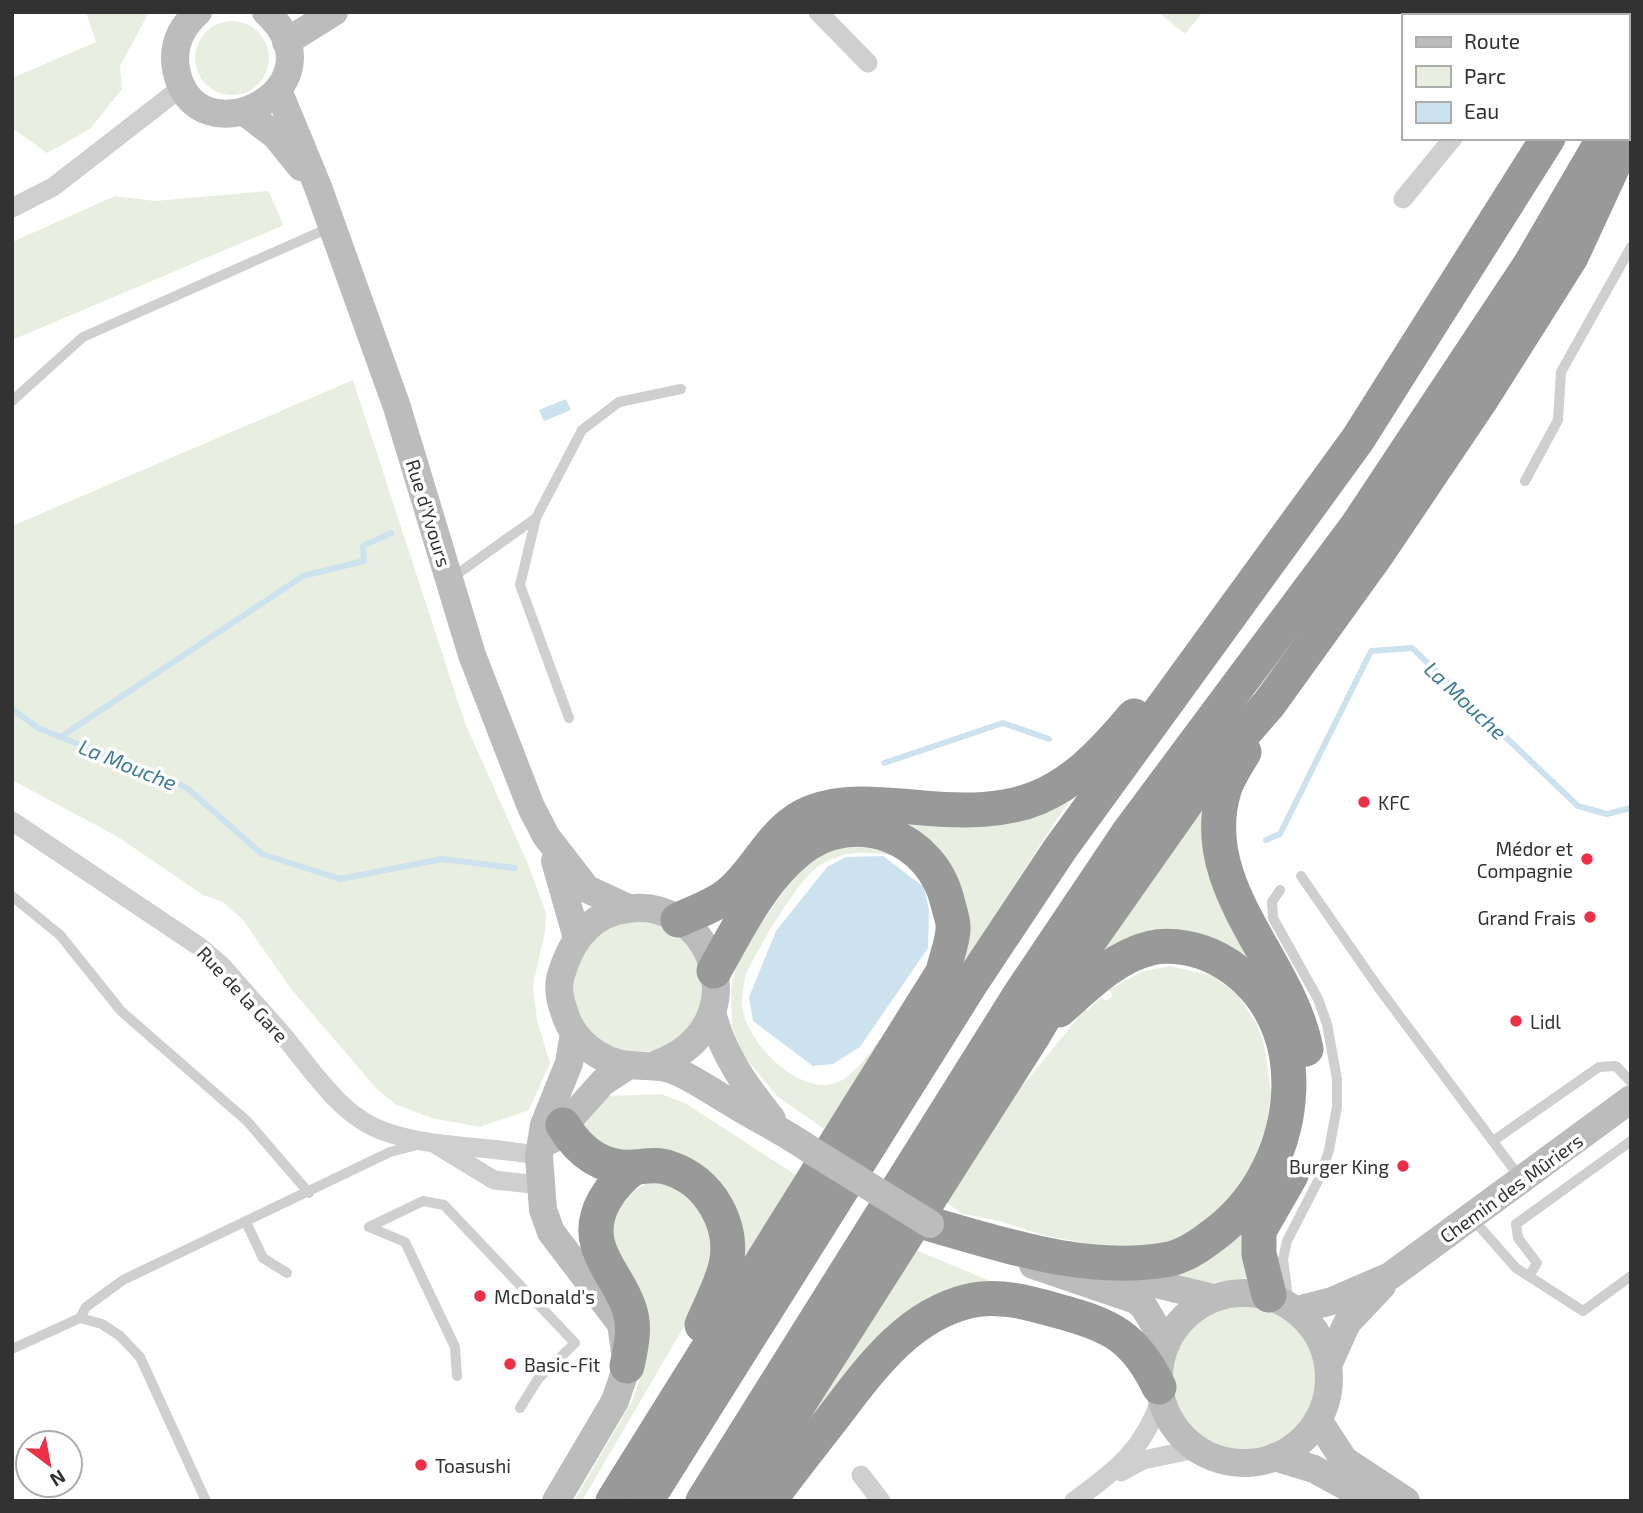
<svg xmlns="http://www.w3.org/2000/svg" width="1643" height="1513" font-family="'Exo 2',sans-serif">
	<style>
		.green { fill: #e9efe0 }
		.water { fill: #cce3ef }
		.lines { fill: none; stroke-linecap: round; stroke-linejoin: round }
		.stream { stroke: #cce3ef; stroke-width: 6 }
		.lane { stroke: #cfcfcf; stroke-width: 10 }
		.street { stroke: #cfcfcf; stroke-width: 19 }
		.secondary { stroke: #bcbcbc; stroke-width: 28 }
		.highway { stroke: #999; stroke-width: 35 }
		.secondary-bridge { stroke: #bcbcbc; stroke-width: 28 }
		.poi-dot { fill: #ed3048; stroke: #fff; stroke-width: 2.5 }
		.labels { text-anchor: middle; dominant-baseline: central; stroke-width: 7; stroke-linejoin: round; paint-order: stroke }
		.street-label { font-size: 19px; fill: #323232; stroke: #fff }
		.poi-label { font-size: 19px; fill: #323232; stroke: #fff; text-anchor: start }
		.water-label { font-size: 21px; font-style: italic; fill: #3b7a99; stroke: #fff }
	</style>
	<rect width="100%" height="100%" fill="#fff"/>
	<g class="green">
		<polygon points="86,12 149,12 120,66 122,89 90,129 47,153 12,128 12,78 96,42"/>
		<polygon points="1158,12 1203,12 1185,34"/>
		<circle cx="232" cy="58" r="37"/>
		<polygon points="268,191 284,225 12,340 12,242 115,196 155,201"/>
		<polygon points="353,380 465,723 528,864 546,913 545,932 533,985 537,1020 550,1063 529,1110 480,1127 431,1118 395,1104 376,1088 291,989 243,920 223,902 203,895 118,837 12,780 12,526"/>
		<path d="M1073 795 958 971C974 899 970 867 903 827L907 816Z"/>
		<polygon points="1210,797 1258,961 1092,963"/>
		<path d="M852 842 877 844 891 855C865 851 842 851 819 866 798 879 758 949 747 972 744 980 742 995 742 1004 744 1042 804 1104 844 1079 858 1070 870 1052 880 1039L876 1052 824 1129 777 1096 743 1055 732 1026 731 989 737 958 803 864Z"/>
		<circle cx="638" cy="987" r="65"/>
		<polygon points="1169,966 1211,975 1238,995 1258,1027 1264,1044 1271,1093 1266,1128 1252,1163 1221,1212 1174,1241 1141,1248 1089,1244 1042,1235 1000,1221 963,1214 942,1200 996,1118 1085,1009 1088,1010 1101,997 1106,1001 1113,996 1109,990 1141,972"/>
		<polygon points="661,1094 685,1103 799,1177 738,1276 735,1221 620,1158 574,1121 608,1096"/>
		<path d="M654 1181 675 1186 706 1217 713 1251 696 1306 582 1501H574L632 1401 645 1365 612 1227C619 1203 629 1189 654 1181Z"/>
		<polygon points="1244,1225 1247,1278 1195,1285 1152,1272"/>
		<polygon points="911,1248 990,1281 988,1287 786,1449"/>
		<circle cx="1244" cy="1377" r="74"/>
	</g>
	<g class="water">
		<polygon points="566,399 571,410 544,421 539,410"/>
		<polygon points="883,856 924,887 929,910 928,948 860,1047 833,1064 813,1066 753,1021 749,997 776,931 827,867 846,857"/>
	</g>
	<g class="lines">
		<g class="stream">
			<polyline points="12,709 38,728 187,788 262,854 340,879 442,859 515,868"/>
			<polyline points="62,736 303,576 364,561 363,546 391,533"/>
			<polyline points="884,763 1003,723 1049,739"/>
			<polyline points="1266,840 1280,834 1371,651 1412,648 1578,806 1607,814 1631,808"/>
		</g>
		<g class="lane">
			<polyline points="12,401 83,337 331,227"/>
			<polyline points="1525,481 1558,420 1561,372 1631,247"/>
			<polyline points="536,518 520,585 569,718"/>
			<polyline points="453,577 536,518 582,430 619,402 681,389"/>
			<polyline points="1301,876 1378,987 1521,1179"/>
			<polyline points="1280,890 1272,902 1273,918 1318,999 1327,1024 1337,1079 1337,1107 1329,1150 1320,1177 1287,1241 1283,1259 1289,1305"/>
			<polyline points="12,896 60,935 121,1011 247,1121 309,1193"/>
			<polyline points="1493,1141 1599,1067 1616,1066 1631,1082"/>
			<polyline points="1471,1217 1516,1268 1583,1311 1631,1276"/>
			<polyline points="246,1222 263,1258 287,1273"/>
			<polyline points="1529,1276 1537,1263 1518,1238 1516,1224 1631,1141"/>
			<polyline points="80,1318 86,1307 123,1280 390,1152 417,1145"/>
			<polyline points="12,1349 80,1318 102,1324 120,1336 140,1357 206,1501"/>
			<polyline points="457,1376 455,1347 405,1242 369,1227 423,1201 444,1205 575,1343 538,1379 520,1408"/>
		</g>
		<g class="street">
			<polyline points="818,12 868,63"/>
			<polyline points="1557,16 1560,12"/>
			<polyline points="1403,199 1453,138"/>
			<polyline points="12,208 53,187 182,87"/>
			<path d="M12 821 200 947 222 966C242 989 262 1011 282 1034 312 1069 340 1117 386 1132 435 1149 489 1145 539 1156"/>
			<polyline points="438,1146 494,1180 540,1185"/>
			<polyline points="1121,1472 1143,1460 1196,1449"/>
			<polyline points="861,1475 881,1501"/>
			<path d="M1074 1501C1117 1470 1144 1449 1161 1398"/>
		</g>
		<g class="secondary">
			<path d="M198 12C181 27 172 46 176 69 194 165 348 88 266 12"/>
			<polyline points="286,42 334,12"/>
			<polyline points="278,90 318,187 397,407 472,655 531,807 546,836 587,889 628,908"/>
			<polyline points="246,113 275,135 301,167"/>
			<polyline points="555,861 577,938"/>
			<path d="M713 1016C724 1056 746 1087 772 1119"/>
			<path d="M657 1064C763 1025 711 886 617 911 585 920 570 945 561 975 557 987 560 1000 564 1011 572 1040 599 1062 629 1065 649 1067 662 1064 680 1073 699 1082 717 1095 735 1105 761 1121 787 1133 812 1151"/>
			<polyline points="551,1140 603,1082 629,1065"/>
			<polyline points="1033,1265 1136,1300 1144,1307 1166,1344"/>
			<polyline points="1105,1272 1214,1298"/>
			<circle cx="1244" cy="1378" r="85"/>
			<polyline points="1297,1310 1332,1301 1390,1276 1631,1099"/>
			<polyline points="1329,1363 1347,1323 1382,1286"/>
			<polyline points="1318,1420 1344,1460 1406,1501"/>
			<polyline points="1275,1457 1314,1469 1369,1499"/>
			<polyline points="556,1501 615,1401 627,1366 621,1324 551,1232 543,1210 539,1156 544,1125 569,1063 574,1034"/>
		</g>
		<g class="highway">
			<polyline points="1621,16 1623,12"/>
			<polyline points="1627,99 1631,93"/>
			<path d="M1244 752C1237 764 1228 777 1224 790 1195 887 1289 960 1306 1049"/>
			<path d="M678 920C695 912 715 906 730 893 760 868 773 827 812 812 844 800 879 804 912 807 1023 818 1063 801 1134 716"/>
			<path d="M563 1125C580 1153 603 1170 637 1167 648 1166 658 1164 669 1168 709 1180 735 1225 726 1265 721 1286 710 1306 702 1325"/>
			<path d="M930 1224C1007 1246 1089 1274 1170 1259 1188 1255 1206 1241 1220 1230 1303 1164 1321 1015 1218 959 1199 949 1172 943 1151 948 1114 957 1086 986 1059 1010"/>
			<polyline points="1269,1295 1259,1254 1259,1231 1291,1175"/>
			<path d="M627 1366C631 1347 636 1327 629 1308 622 1286 604 1267 598 1245 589 1214 611 1184 635 1167"/>
			<path d="M613 1501 943 972C946 958 952 944 953 930 954 922 950 912 948 904 933 836 855 806 799 850 762 879 737 930 714 971"/>
			<polyline points="646,1501 971,983 1060,849 1358,439 1548,138"/>
			<polyline points="703,1501 1019,996 1129,832 1357,526 1530,265 1604,138"/>
			<polyline points="737,1501 1034,1034 1087,944 1198,786 1269,704 1377,554 1482,398 1571,257 1619,153"/>
			<path d="M769 1501C789 1473 810 1447 831 1420 868 1372 906 1316 969 1301 999 1294 1030 1303 1058 1311 1111 1325 1135 1337 1159 1387"/>
		</g>
		<polyline class="secondary-bridge" points="812,1151 930,1224"/>
	</g>
	<g class="poi-dot">
		<circle cx="1364" cy="802" r="7"/>
		<circle cx="1587" cy="859" r="7"/>
		<circle cx="1590" cy="917" r="7"/>
		<circle cx="1516" cy="1021" r="7"/>
		<circle cx="1403" cy="1166" r="7"/>
		<circle cx="480" cy="1296" r="7"/>
		<circle cx="510" cy="1364" r="7"/>
		<circle cx="421" cy="1465" r="7"/>
	</g>
	<g class="labels">
		<g class="street-label">
			<text transform="translate(429 513) rotate(73)">Rue d'Yvours</text>
			<text transform="translate(243 994) rotate(47)">Rue de la Gare</text>
			<text transform="translate(1511 1188) rotate(-36)">Chemin des Mûriers</text>
		</g>
		<g class="poi-label">
			<text x="1378" y="802">KFC</text>
			<text x="1573" y="848" text-anchor="end">Médor et<tspan x="1573" dy="22">Compagnie</tspan></text>
			<text x="1576" y="917" text-anchor="end">Grand Frais</text>
			<text x="1530" y="1021">Lidl</text>
			<text x="1389" y="1166" text-anchor="end">Burger King</text>
			<text x="494" y="1296">McDonald's</text>
			<text x="524" y="1364">Basic-Fit</text>
			<text x="435" y="1465">Toasushi</text>
		</g>
		<g class="water-label">
			<text transform="translate(1466 700) rotate(43)">La Mouche</text>
			<text transform="translate(128 764) rotate(22)">La Mouche</text>
		</g>
	</g>
	<rect width="1643" height="1513" fill="none" stroke="#323232" stroke-width="28"/>
	<rect x="1402" y="14" width="228" height="126" fill="#ffffff" stroke="#adadad" stroke-width="2"/>
	<rect x="1416" y="37" width="35" height="10" fill="#bcbcbc" stroke="#adadad" stroke-width="2"/>
	<text x="1464" y="49" font-size="21" fill="#323232">Route</text>
	<rect x="1416" y="66" width="35" height="21" fill="#e9efe0" stroke="#adadad" stroke-width="2"/>
	<text x="1464" y="84" font-size="21" fill="#323232">Parc</text>
	<rect x="1416" y="102" width="35" height="21" fill="#cce3ef" stroke="#adadad" stroke-width="2"/>
	<text x="1464" y="119" font-size="21" fill="#323232">Eau</text>
	<g transform="translate(49 1464) rotate(148)"><circle r="33" fill="#ffffff" stroke="#adadad" stroke-width="2"/>
	<path d="M0-5L12 26L0 18L-12 26Z" fill="#ed3048"/>
	<text y="-10" font-size="19" font-weight="bold" text-anchor="middle" fill="#323232">N</text>
	</g>
</svg>
